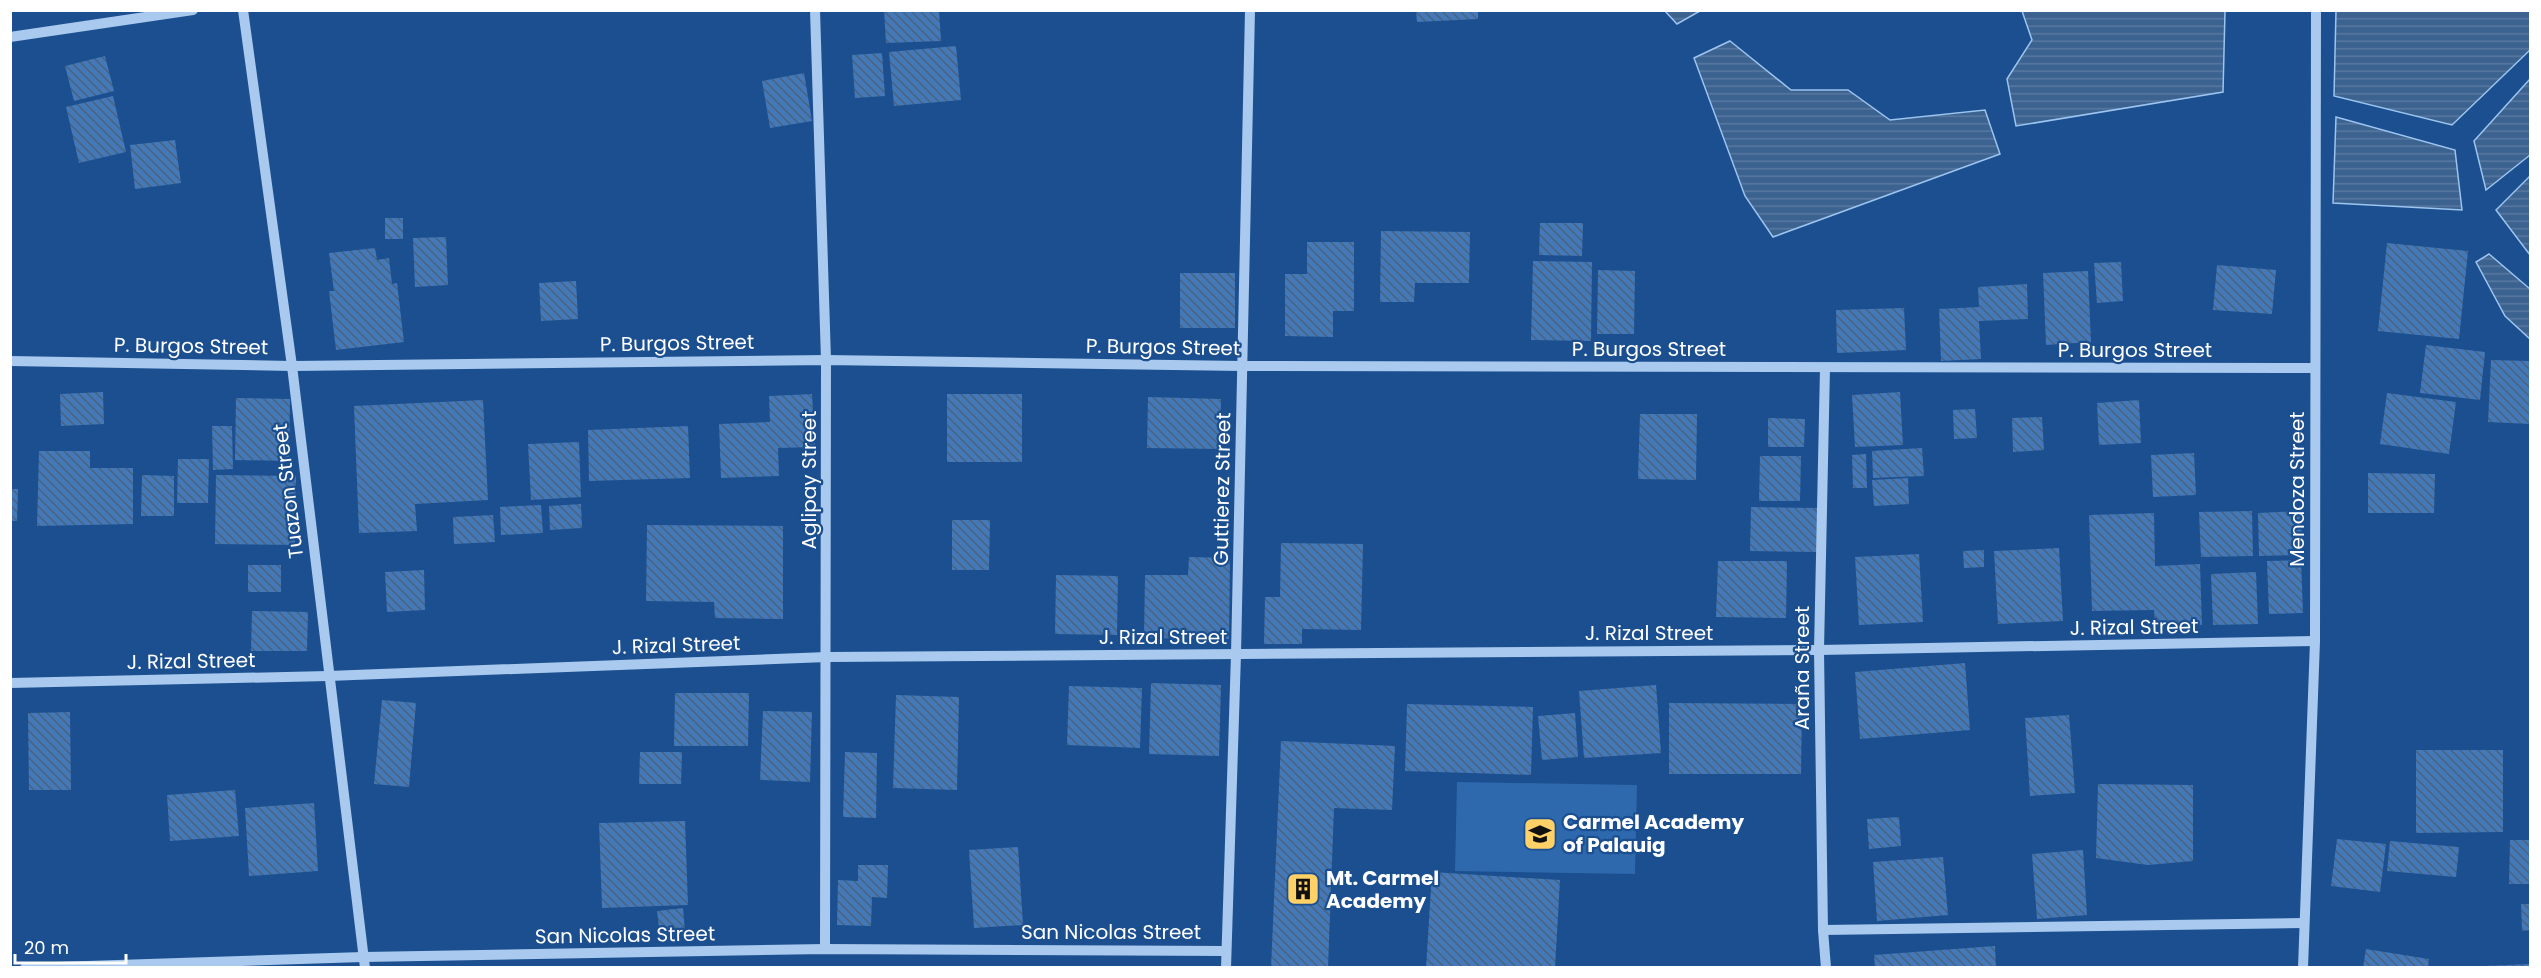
<svg xmlns="http://www.w3.org/2000/svg" width="2541" height="978" font-family="Poppins,sans-serif">
	<style>
		.pitch { fill: #2e69ad }
		.water { fill: url(#water-rules); stroke: #9cc4f0; stroke-width: 1.5 }
		.building { fill: url(#building-back-hatch) }
		.lines { fill: none; stroke-linecap: round; stroke-linejoin: round }
		.minor { stroke: #a9c9ee; stroke-width: 10 }
		.labels { text-anchor: middle; dominant-baseline: central; stroke-width: 4.5; stroke-linejoin: round; paint-order: stroke }
		.street-label { font-size: 20px; fill: #fff; stroke: #1b4f8f }
		.poi-label { font-size: 20px; font-weight: bold; fill: #fff; stroke: #1b4f8f; text-anchor: start }
	</style>
	<defs>
		<pattern id="water-rules" width="6" height="5" patternUnits="userSpaceOnUse" patternTransform="scale(1.5)"><rect width="6" height="5" fill="#3c6290"/><path d="M0 2.5h6" fill="none" stroke="#597aa1"/></pattern>
		<pattern id="building-back-hatch" width="6" height="6" patternUnits="userSpaceOnUse" patternTransform="scale(1.5)"><rect width="6" height="6" fill="#4478b7"/><path d="M-1 5l2 2M0 0l6 6M5-1l2 2" fill="none" stroke="#486282"/></pattern>
	</defs>
	<rect width="100%" height="100%" fill="#1b4f8f"/>
	<polygon class="pitch" points="1457,782 1637,785 1635,874 1455,871"/>
	<g class="water">
		<polygon points="1665,11 1700,11 1677,24"/>
		<polygon points="2022,11 2225,11 2223,92 2016,126 2007,79 2032,40"/>
		<polygon points="2336,11 2530,11 2530,50 2452,125 2334,96"/>
		<polygon points="1730,41 1791,90 1848,90 1890,120 1985,110 2000,154 1773,237 1745,196 1694,58"/>
		<polygon points="2530,79 2530,155 2486,190 2474,141"/>
		<polygon points="2336,117 2455,150 2462,210 2333,203"/>
		<polygon points="2530,176 2530,255 2496,210"/>
		<polygon points="2489,254 2530,289 2530,339 2505,316 2476,262"/>
	</g>
	<g class="building">
		<polygon points="884,10 939,10 941,41 886,43"/>
		<polygon points="1416,10 1478,10 1478,19 1417,22"/>
		<polygon points="956,46 961,100 894,106 889,52"/>
		<polygon points="882,53 885,96 855,98 852,55"/>
		<polygon points="105,56 114,91 74,101 65,66"/>
		<polygon points="804,73 812,121 770,128 762,81"/>
		<polygon points="113,96 126,152 79,163 66,107"/>
		<polygon points="175,140 181,183 135,189 130,145"/>
		<rect x="385" y="218" width="18" height="21"/>
		<polygon points="1540,223 1583,223 1582,256 1539,255"/>
		<polygon points="1381,231 1470,232 1469,283 1415,283 1414,302 1380,302"/>
		<polygon points="446,237 448,285 415,287 413,238"/>
		<polygon points="1307,242 1354,242 1354,311 1333,311 1333,337 1285,336 1285,274 1307,274"/>
		<polygon points="2387,243 2468,251 2459,339 2378,331"/>
		<polygon points="375,248 377,260 389,258 392,284 397,283 404,342 336,350 329,291 334,291 329,253"/>
		<polygon points="1533,261 1592,262 1591,341 1531,340"/>
		<polygon points="2121,262 2123,301 2097,303 2094,263"/>
		<polygon points="2217,265 2276,270 2272,314 2213,310"/>
		<polygon points="1598,270 1635,271 1634,334 1597,334"/>
		<polygon points="2088,271 2091,342 2046,345 2043,273"/>
		<rect x="1180" y="273" width="55" height="55"/>
		<polygon points="576,281 578,319 541,321 539,283"/>
		<polygon points="2027,284 2028,319 1979,321 1981,359 1941,361 1939,309 1979,307 1978,287"/>
		<polygon points="1904,308 1906,350 1837,353 1836,310"/>
		<polygon points="2426,345 2485,352 2480,400 2420,393"/>
		<polygon points="2491,360 2530,361 2530,424 2488,422"/>
		<polygon points="103,392 104,424 61,426 60,394"/>
		<polygon points="1900,392 1903,445 1855,447 1852,395"/>
		<polygon points="2387,393 2456,402 2449,454 2380,444"/>
		<polygon points="812,394 815,447 778,448 779,476 721,478 719,424 770,422 769,396"/>
		<rect x="947" y="394" width="75" height="68"/>
		<polygon points="1148,397 1221,399 1220,449 1147,448"/>
		<polygon points="236,398 290,399 289,461 235,460"/>
		<polygon points="483,400 488,500 415,504 417,531 359,533 354,406"/>
		<polygon points="2139,400 2141,443 2099,445 2097,403"/>
		<polygon points="1975,409 1977,438 1954,439 1953,410"/>
		<polygon points="1640,414 1697,414 1696,480 1638,479"/>
		<polygon points="2042,417 2044,450 2013,452 2012,418"/>
		<polygon points="1768,418 1805,419 1804,447 1768,447"/>
		<polygon points="212,426 232,426 233,469 213,470"/>
		<polygon points="688,426 690,478 589,481 588,430"/>
		<polygon points="579,442 581,497 531,500 528,444"/>
		<polygon points="1922,448 1924,476 1873,478 1872,451"/>
		<polygon points="39,451 90,451 90,468 133,468 133,524 37,526"/>
		<polygon points="2194,453 2196,495 2153,497 2151,455"/>
		<polygon points="1866,454 1867,488 1853,488 1852,455"/>
		<polygon points="1760,456 1801,456 1800,501 1759,501"/>
		<polygon points="178,459 209,459 208,503 177,503"/>
		<polygon points="2368,473 2435,474 2434,513 2368,513"/>
		<polygon points="142,475 174,476 174,516 141,516"/>
		<polygon points="216,475 296,476 295,545 215,544"/>
		<polygon points="1908,478 1909,504 1874,506 1872,480"/>
		<polygon points="10,489 18,489 17,521 10,521"/>
		<polygon points="581,504 582,528 550,530 549,506"/>
		<polygon points="541,505 543,533 501,535 500,507"/>
		<polygon points="1751,507 1819,508 1818,552 1750,551"/>
		<polygon points="2252,511 2253,556 2201,557 2199,512"/>
		<polygon points="2301,511 2302,555 2259,556 2258,513"/>
		<polygon points="2154,513 2155,566 2200,564 2202,625 2155,626 2154,610 2092,611 2089,515"/>
		<polygon points="493,515 495,542 454,544 453,517"/>
		<polygon points="952,520 990,520 989,570 952,570"/>
		<polygon points="647,525 783,526 783,619 715,618 714,602 646,601"/>
		<polygon points="1281,543 1363,544 1361,630 1302,629 1302,644 1264,644 1265,597 1280,597"/>
		<polygon points="2059,548 2063,621 1998,624 1994,551"/>
		<polygon points="1984,550 1984,567 1964,568 1963,551"/>
		<polygon points="1919,554 1923,622 1859,625 1855,557"/>
		<polygon points="1189,557 1230,558 1229,639 1144,638 1145,575 1188,575"/>
		<polygon points="2301,560 2303,613 2269,614 2267,561"/>
		<polygon points="1718,561 1787,561 1786,618 1716,617"/>
		<rect x="248" y="565" width="33" height="27"/>
		<polygon points="424,570 425,610 387,612 385,572"/>
		<polygon points="2256,572 2258,624 2213,625 2211,574"/>
		<polygon points="1056,575 1118,576 1117,635 1055,634"/>
		<polygon points="252,611 308,612 307,651 251,651"/>
		<polygon points="1965,663 1970,730 1860,739 1855,672"/>
		<polygon points="1151,683 1221,685 1219,756 1149,754"/>
		<polygon points="1656,685 1661,753 1584,758 1579,691"/>
		<polygon points="1069,686 1142,688 1140,748 1067,745"/>
		<polygon points="675,693 749,693 748,746 674,746"/>
		<polygon points="896,695 959,697 957,790 893,788"/>
		<polygon points="382,700 416,703 409,787 374,784"/>
		<polygon points="1669,703 1802,704 1801,774 1669,774"/>
		<polygon points="1407,704 1533,707 1531,775 1405,771"/>
		<polygon points="763,711 812,712 810,782 760,780"/>
		<polygon points="70,712 71,790 29,790 28,713"/>
		<polygon points="1575,713 1578,757 1542,760 1538,716"/>
		<polygon points="2069,715 2075,793 2030,796 2025,718"/>
		<polygon points="1281,741 1395,746 1392,810 1334,808 1328,968 1271,968"/>
		<polygon points="2416,750 2503,750 2503,832 2416,833"/>
		<polygon points="640,752 682,752 681,784 639,784"/>
		<polygon points="845,752 877,753 876,818 843,817"/>
		<polygon points="2098,784 2193,785 2193,861 2148,865 2096,858"/>
		<polygon points="235,790 239,836 170,841 167,795"/>
		<polygon points="314,803 318,871 249,876 245,808"/>
		<polygon points="1899,817 1901,846 1869,849 1867,819"/>
		<polygon points="685,821 688,905 602,908 599,823"/>
		<polygon points="2337,839 2386,844 2380,892 2331,886"/>
		<polygon points="2510,840 2530,840 2530,884 2509,884"/>
		<polygon points="2390,841 2459,847 2456,877 2387,871"/>
		<polygon points="1018,847 1023,925 974,928 969,850"/>
		<polygon points="2083,850 2087,915 2037,919 2032,854"/>
		<polygon points="1943,857 1948,915 1877,921 1873,862"/>
		<polygon points="858,865 888,865 887,898 872,897 871,926 837,925 838,880 858,881"/>
		<polygon points="1432,872 1560,880 1555,968 1426,968"/>
		<polygon points="2521,904 2530,904 2530,930 2522,931"/>
		<polygon points="683,908 685,932 660,935 657,911"/>
		<polygon points="1995,946 1996,968 1875,968 1874,955"/>
		<polygon points="2366,949 2429,959 2428,968 2363,968"/>
		<polygon points="2530,964 2530,968 2483,968 2483,966"/>
	</g>
	<g class="lines">
		<g class="minor">
			<polyline points="243,10 292,366 365,968"/>
			<polyline points="815,10 826,360 825,949"/>
			<polyline points="10,37 193,10"/>
			<polyline points="10,361 292,366 826,360 1242,366 2315,368"/>
			<polyline points="1825,368 1819,650 1823,930 1826,968"/>
			<polyline points="10,683 328,676 827,657 1819,650 2315,641"/>
			<polyline points="1823,930 2304,923"/>
			<polyline points="25,968 363,957 825,949 1226,951"/>
			<polyline points="1226,968 1236,654 1250,10"/>
			<polyline points="2303,968 2315,641 2316,10"/>
		</g>
	</g>
	<defs>
		<symbol id="school-square" viewBox="-11 -11 22 22"><rect x="-9" y="-9" width="18" height="18" rx="4" fill="#ffd166" stroke="#1b4f8f"/><path d="M0-5L7-2L0 1L-7-2ZM-4 1L0 2.5L4 1V4Q0 6-4 4Z" fill="#111"/></symbol>
		<symbol id="building-square" viewBox="-11 -11 22 22"><rect x="-9" y="-9" width="18" height="18" rx="4" fill="#ffd166" stroke="#1b4f8f"/><path d="M-4-6H4V6H1V3H-1V6H-4ZM-2.5-4.3h1.7v1.8h-1.7ZM.8-4.3h1.7v1.8H.8ZM-2.5-1h1.7V.8h-1.7ZM.8-1h1.7V.8H.8Z" fill="#111"/></symbol>
	</defs>
	<g fill-rule="evenodd">
		<use href="#school-square" x="1521" y="815" width="38" height="38"/>
		<use href="#building-square" x="1284" y="870" width="38" height="38"/>
	</g>
	<g class="labels">
		<g class="street-label">
			<text transform="translate(677 343) rotate(-1)">P. Burgos Street</text>
			<text transform="translate(191 346) rotate(1)">P. Burgos Street</text>
			<text transform="translate(1163 347) rotate(1)">P. Burgos Street</text>
			<text x="1649" y="349">P. Burgos Street</text>
			<text x="2135" y="350">P. Burgos Street</text>
			<text transform="translate(809 480) rotate(-90)">Aglipay Street</text>
			<text transform="translate(1222 489) rotate(-89)">Guttierez Street</text>
			<text transform="translate(2297 489) rotate(-90)">Mendoza Street</text>
			<text transform="translate(288 491) rotate(-97)">Tuazon Street</text>
			<text transform="translate(2134 627) rotate(-1)">J. Rizal Street</text>
			<text x="1649" y="633">J. Rizal Street</text>
			<text x="1163" y="637">J. Rizal Street</text>
			<text transform="translate(676 645) rotate(-2)">J. Rizal Street</text>
			<text transform="translate(191 661) rotate(-1)">J. Rizal Street</text>
			<text transform="translate(1802 668) rotate(-90)">Araña Street</text>
			<text x="1111" y="932">San Nicolas Street</text>
			<text transform="translate(625 935) rotate(-1)">San Nicolas Street</text>
		</g>
		<g class="poi-label">
			<text x="1563" y="822">Carmel Academy<tspan x="1563" dy="23">of Palauig</tspan></text>
			<text x="1326" y="878">Mt. Carmel<tspan x="1326" dy="23">Academy</tspan></text>
		</g>
	</g>
	<rect width="2541" height="978" fill="none" stroke="#ffffff" stroke-width="24"/>
	<path d="M15 954v9h111v-9" fill="none" stroke="#ffffff" stroke-width="3"/>
	<text x="24" y="954" font-size="18" fill="#ffffff" stroke="#1b4f8f" stroke-width="4.5" paint-order="stroke">20 m</text>
</svg>
